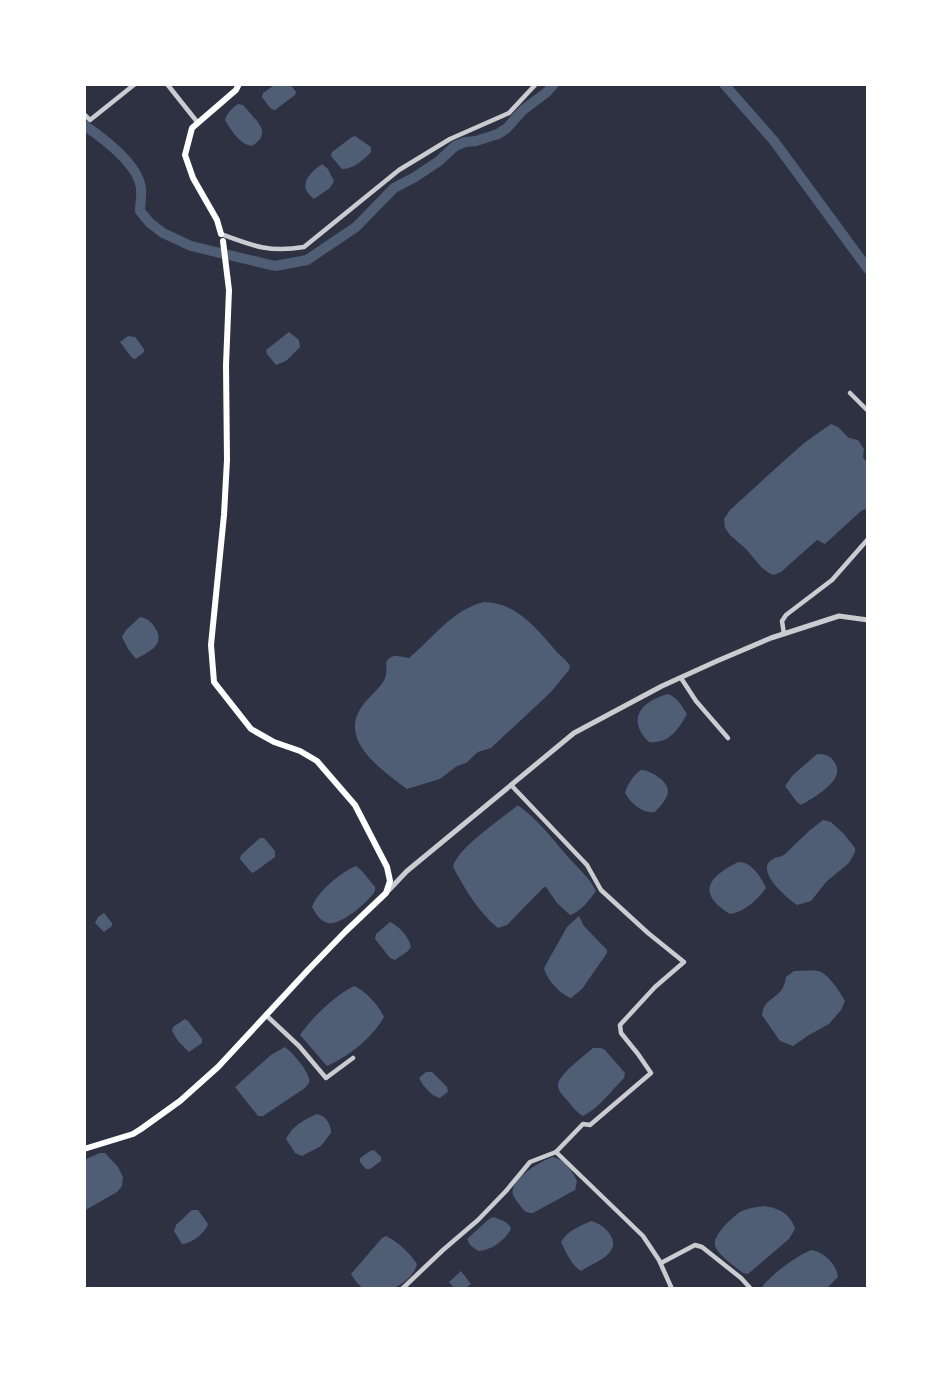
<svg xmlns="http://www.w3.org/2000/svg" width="952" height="1373" font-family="'Playfair Display',serif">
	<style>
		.water { fill: #4f5d75 }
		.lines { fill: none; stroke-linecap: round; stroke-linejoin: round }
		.canal { stroke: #4f5d75; stroke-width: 10 }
		.minor { stroke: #caccd0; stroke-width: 4.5 }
		.tertiary { stroke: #caccd0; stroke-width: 5 }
		.secondary { stroke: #fff; stroke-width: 6 }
	</style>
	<rect width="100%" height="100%" fill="#2d3142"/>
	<g class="water">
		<polygon points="276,84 290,84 296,92 295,95 275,110 271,109 262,97 263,93"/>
		<path d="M238 104 243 105C255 120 274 132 252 146 239 144 231 130 225 120 227 113 232 108 238 104Z"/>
		<path d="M355 136 371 147V152C365 159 352 170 342 169L331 156 332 152 352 137Z"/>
		<path d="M322 164 328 169 334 181 330 188 314 199C297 186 308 174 322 164Z"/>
		<polygon points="289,332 299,340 300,347 286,361 276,365 267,354 266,350"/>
		<polygon points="128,336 135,337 144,349 144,352 135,359 132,358 120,342"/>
		<polygon points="831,424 838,427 849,438 858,440 864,449 863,457 868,464 868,508 861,511 825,544 817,540 781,572 774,575 769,573 761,567 747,550 730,535 725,528 724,519 730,510 776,468 804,443"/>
		<path d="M484 602C515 602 537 628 555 650 560 656 566 659 570 666L569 670 551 692 491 748 478 752 466 763 457 766 440 779 407 789C379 768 333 737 367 700 379 687 389 682 386 663 391 652 400 657 409 658 432 639 453 609 484 602Z"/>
		<path d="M140 617C149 619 152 622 157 631 164 646 147 653 136 659L128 649 122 637 126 630Z"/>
		<path d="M668 694C677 697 682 706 687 714 678 730 669 744 649 742 626 720 641 701 668 694Z"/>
		<path d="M817 754C826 754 832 756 836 765 844 781 813 798 801 805L797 802 785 786 793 775Z"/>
		<path d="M641 770C650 770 669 781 668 792 668 798 659 808 655 812 642 814 631 803 625 793 627 785 634 774 641 770Z"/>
		<path d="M517 806H519C538 820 553 839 568 857 578 868 589 877 596 891 589 900 582 911 570 915L557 903 546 887H544L507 925 498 928C478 912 465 889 453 867 456 849 502 818 517 806Z"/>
		<path d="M823 820 831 822 844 834 855 848V852L849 863 827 881 811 901 797 905C788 899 753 870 773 859 776 857 780 857 784 855L809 831Z"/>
		<polygon points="260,838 264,838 275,851 275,857 253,873 251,872 240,859 241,855"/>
		<path d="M738 862C751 861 761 877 766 888 758 899 744 912 730 914 696 893 708 877 738 862Z"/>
		<path d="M356 866 362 871 375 887V891C369 901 341 926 328 923 320 921 316 914 312 907 316 893 342 871 356 866Z"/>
		<polygon points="104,913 112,923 112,926 104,932 95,923 98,917"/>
		<path d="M579 916 584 926 607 950V953L582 989 571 998C560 994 547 980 544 968L567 927Z"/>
		<path d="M390 922C399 926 409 937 411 947L408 951 395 960 390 958 375 939 376 934Z"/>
		<path d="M794 971C801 971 812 970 818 971 828 973 840 992 845 1001L841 1010 829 1024 809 1035 793 1046 780 1041 762 1015C764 995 783 1001 786 977Z"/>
		<path d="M354 986C366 991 379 1006 384 1017 372 1038 349 1056 327 1066L300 1035C311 1018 337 994 354 986Z"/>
		<polygon points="185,1019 188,1021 202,1039 202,1043 189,1052 178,1041 172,1031 173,1027"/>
		<path d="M285 1047C292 1052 312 1074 309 1083 308 1085 306 1086 305 1088L263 1116H258L235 1087 271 1055Z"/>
		<path d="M593 1048H601L605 1050 625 1073 624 1078C611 1091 599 1108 583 1116 576 1112 572 1106 567 1100 563 1096 558 1091 558 1085 558 1075 585 1055 593 1048Z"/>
		<path d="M426 1072H432L447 1087 448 1092 440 1098C431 1096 423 1086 419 1078Z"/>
		<path d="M317 1114C326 1116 331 1124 331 1133L321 1146 302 1156 295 1153 286 1139C292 1126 305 1119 317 1114Z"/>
		<polygon points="374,1150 381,1157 381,1161 370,1169 366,1169 360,1162 360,1158 370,1151"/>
		<polygon points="100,1153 105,1153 118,1167 123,1177 122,1186 117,1192 84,1211 84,1160"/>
		<path d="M553 1157C565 1160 572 1171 577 1181L575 1190 533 1213C525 1213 524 1211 519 1204 516 1200 511 1195 513 1189 516 1176 542 1160 553 1157Z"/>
		<path d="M764 1206C779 1208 791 1214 795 1229L789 1239 748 1274 743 1273C736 1267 716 1254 715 1245 712 1236 734 1215 742 1211 749 1208 757 1207 764 1206Z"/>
		<path d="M192 1210H198L208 1224C206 1232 191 1244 182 1244L174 1231 176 1225Z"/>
		<path d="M494 1217C501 1220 509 1222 511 1229 504 1241 492 1250 478 1251L470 1245 467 1239 489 1219Z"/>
		<path d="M591 1221C598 1223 605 1227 609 1233 624 1253 595 1262 581 1271 571 1265 566 1252 561 1242 567 1231 580 1226 591 1221Z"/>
		<path d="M386 1236C398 1242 410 1253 417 1264 415 1274 404 1284 393 1288 385 1291 372 1289 364 1289L357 1283 351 1274 382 1238Z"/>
		<path d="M812 1250C824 1252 837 1265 838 1277L826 1289H761C766 1278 800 1253 812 1250Z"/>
		<polygon points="461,1271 471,1284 464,1289 455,1289 449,1282"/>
	</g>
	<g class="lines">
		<g class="canal">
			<polyline points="724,84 774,141 868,269"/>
			<path d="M84 125C103 138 138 164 141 188 142 196 140 204 140 211L150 223 163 233 191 246 275 266 307 260 356 227 394 188 415 177 439 161 455 146 465 142 476 141 498 134 507 128 523 110 547 92 554 84"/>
		</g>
		<g class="minor">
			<polyline points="167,84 198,123"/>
			<polyline points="84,114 90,120 135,84"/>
			<path d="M221 234C253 246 270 253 304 247L399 170 450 139 509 113 536 84"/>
			<polyline points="850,393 868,411"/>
			<polyline points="784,634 782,621 786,615 832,580 868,539"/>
			<polyline points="681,678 696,701 728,738"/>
			<polyline points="267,1016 299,1046 326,1078 353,1058"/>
			<polyline points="556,1152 643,1236 659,1260 672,1289"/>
			<polyline points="661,1263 695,1245 702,1247 741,1278 751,1289"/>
			<polyline points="402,1289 443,1250 478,1220 506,1191 530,1162 556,1152 583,1124 590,1125 651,1073 638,1054 621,1033 620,1025 655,987 684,962 648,933 601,890 587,865 511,785"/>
		</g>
		<polyline class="tertiary" points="388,891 407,871 574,733 662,686 717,661 771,638 839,616 868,620"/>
		<g class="secondary">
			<polyline points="221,234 217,220 193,178 185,155 192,128 236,90 239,84"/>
			<polyline points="84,1149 133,1134 141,1129 180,1101 218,1067 308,970 345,932 386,893 390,881 387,867 355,805 317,761 300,751 274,742 251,729 214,682 211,645 224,515 227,460 226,365 229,290 223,241"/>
		</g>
	</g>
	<rect width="952" height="1373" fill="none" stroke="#ffffff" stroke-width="172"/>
</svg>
